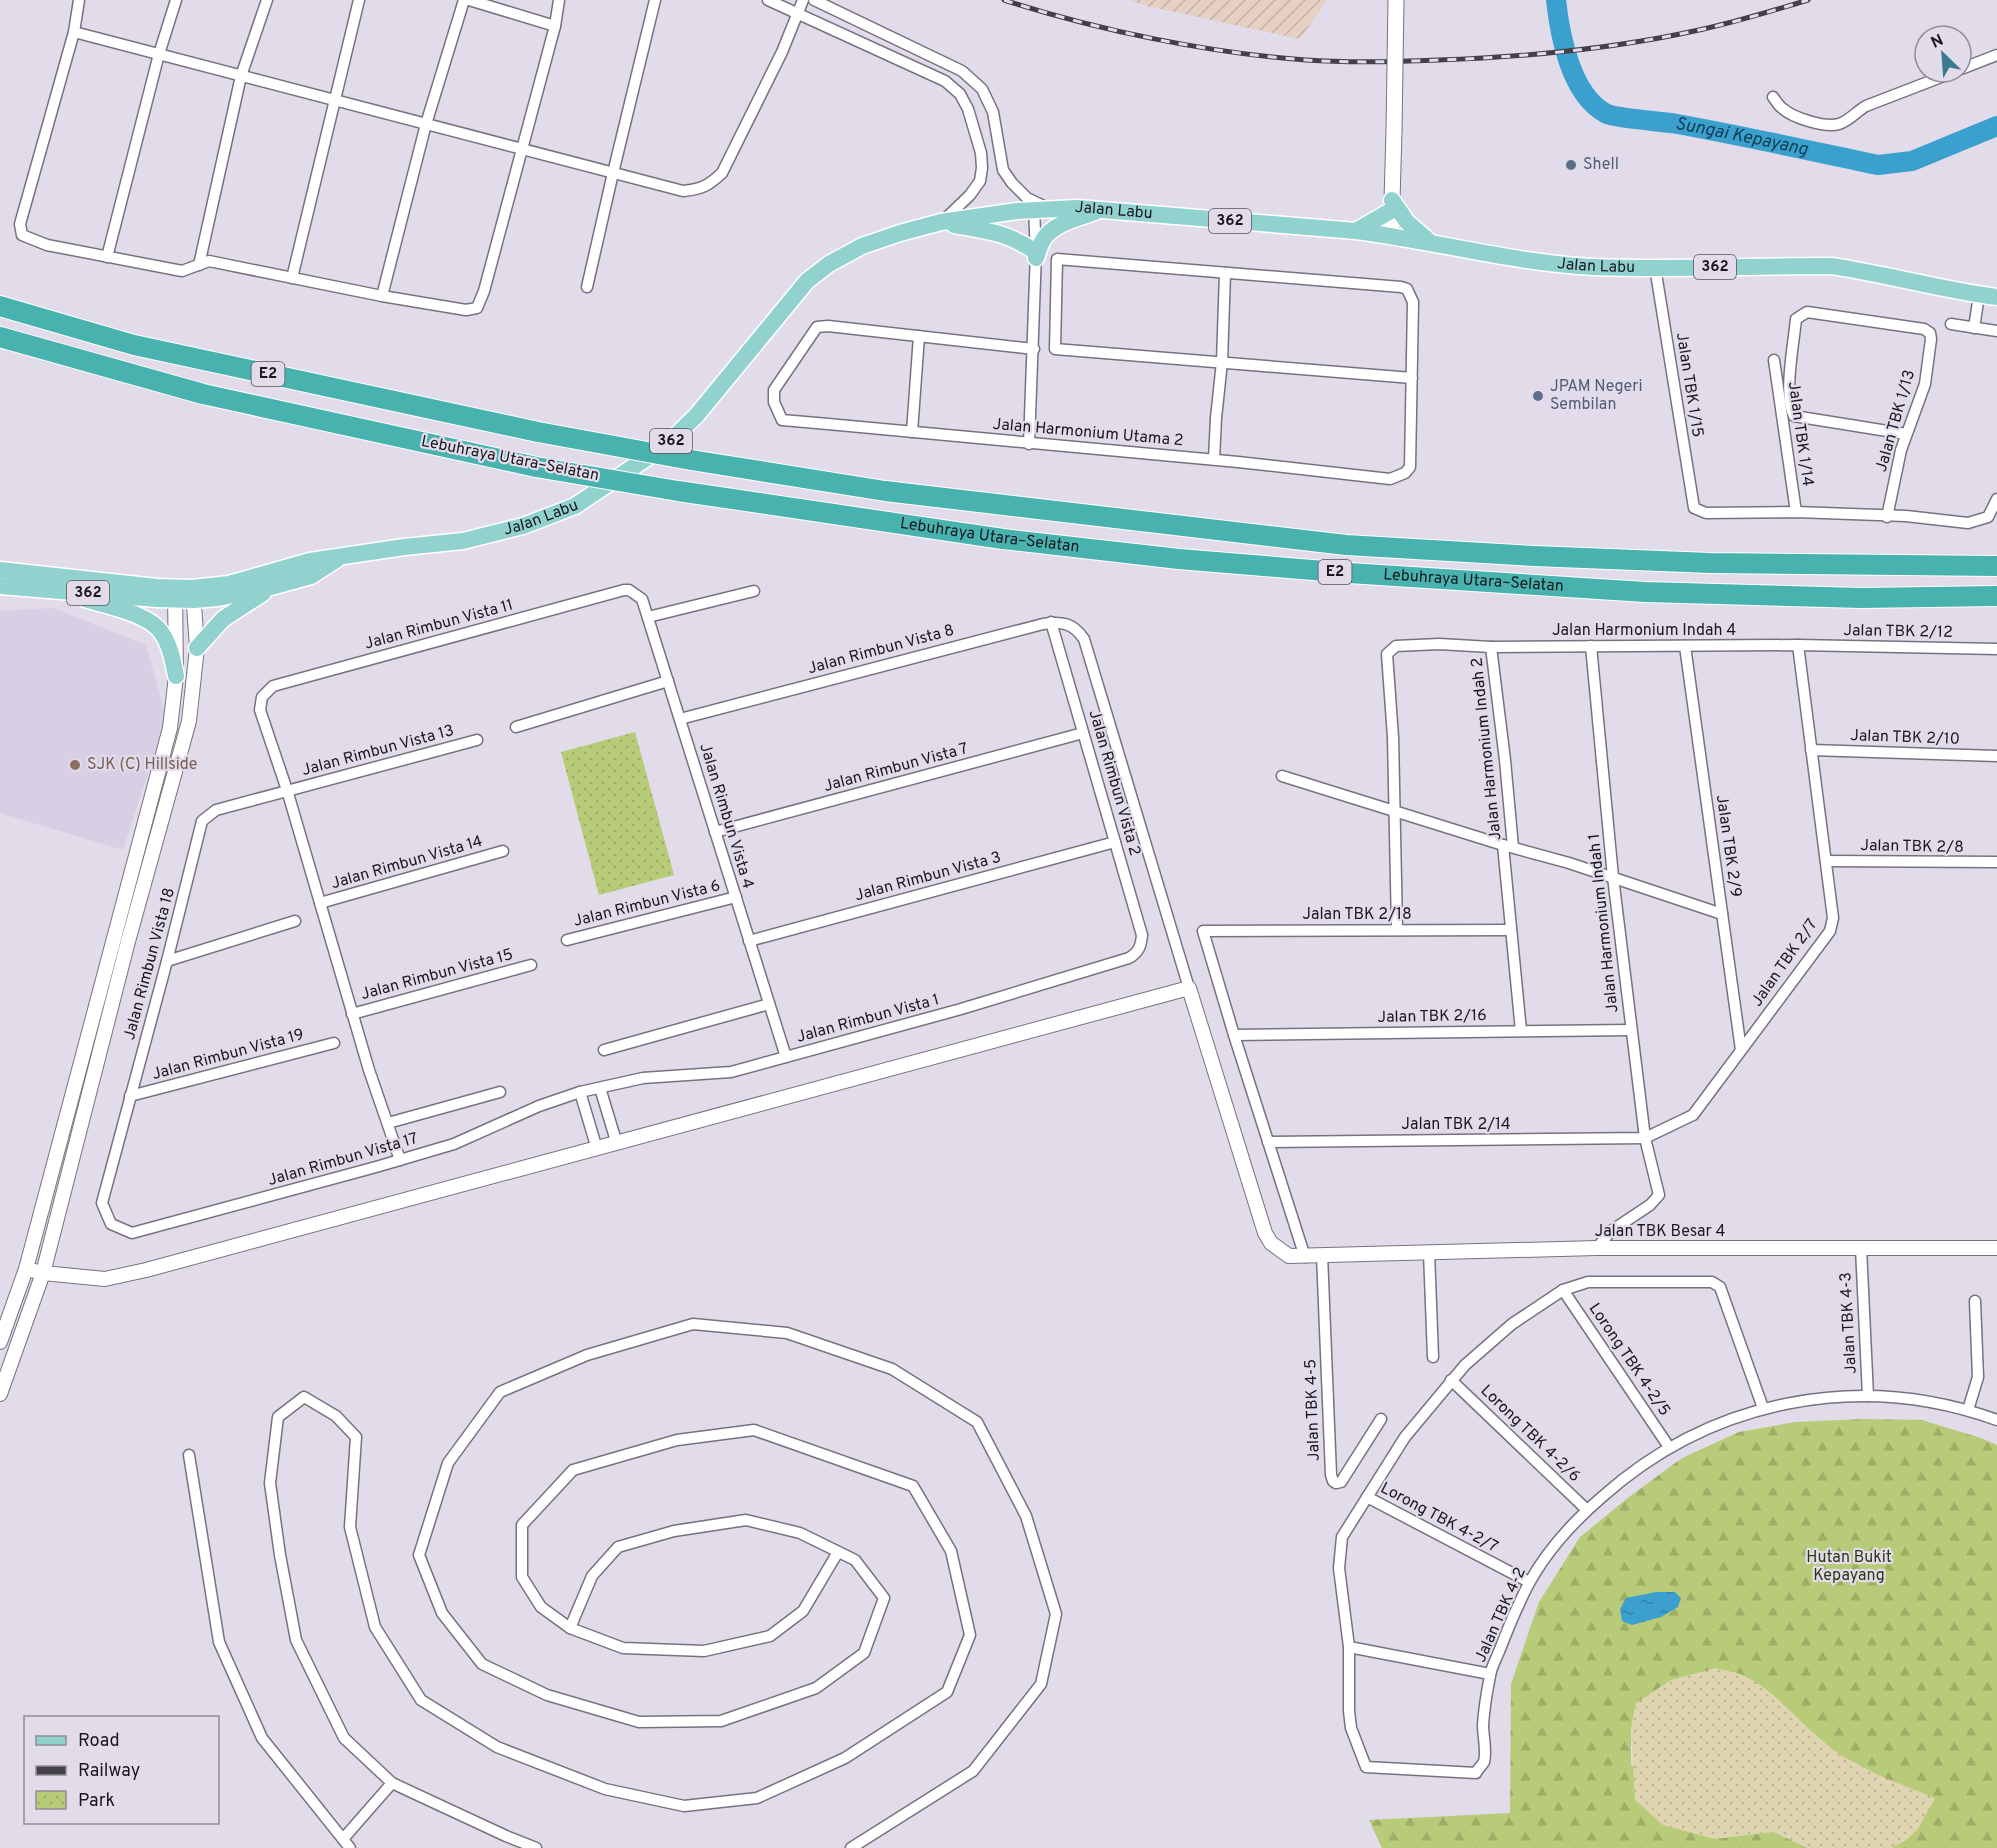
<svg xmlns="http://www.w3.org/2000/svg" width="1997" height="1848" font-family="Overpass,sans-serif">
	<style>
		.built { fill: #d8cfe5 }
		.industrial { fill: url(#industrial-furrows) }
		.forest { fill: url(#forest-firs) }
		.sand { fill: url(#sand-dots) }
		.park { fill: url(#park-dots) }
		.water { fill: url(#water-ripples) }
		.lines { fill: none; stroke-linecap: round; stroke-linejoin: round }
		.river { stroke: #3ba0ce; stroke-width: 20 }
		.minor-casing { stroke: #77727f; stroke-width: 13 }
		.tertiary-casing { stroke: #77727f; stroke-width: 16 }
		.secondary-casing { stroke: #77727f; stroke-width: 17 }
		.primary-casing { stroke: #fff; stroke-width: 19 }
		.motorway-casing { stroke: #fff; stroke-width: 22 }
		.minor { stroke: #fff; stroke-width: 10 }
		.tertiary { stroke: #fff; stroke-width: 14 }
		.secondary { stroke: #fff; stroke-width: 15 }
		.primary { stroke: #91d1ce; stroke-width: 16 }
		.motorway { stroke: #48b2ae; stroke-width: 20 }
		.rail-casing { stroke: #434048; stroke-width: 5 }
		.rail { stroke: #e1dbea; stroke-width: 3; stroke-dasharray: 9; stroke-linecap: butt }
		.secondary-bridge-casing { stroke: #77727f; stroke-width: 17; stroke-linecap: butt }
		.motorway-bridge-casing { stroke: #fff; stroke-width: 22; stroke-linecap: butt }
		.secondary-bridge { stroke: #fff; stroke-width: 15 }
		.motorway-bridge { stroke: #48b2ae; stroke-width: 20 }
		.service-dot { fill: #5c6f8a; stroke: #e1dbea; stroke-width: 2 }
		.education-dot { fill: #8d6e63; stroke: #e1dbea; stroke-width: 2 }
		.labels { text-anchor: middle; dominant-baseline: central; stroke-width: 4.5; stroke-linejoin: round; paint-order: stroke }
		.shield { fill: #e1dbea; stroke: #56525b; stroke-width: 1.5 }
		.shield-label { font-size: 15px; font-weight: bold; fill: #1a181e }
		.service-label { font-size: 16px; fill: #4e5e75; stroke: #e1dbea; text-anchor: start }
		.street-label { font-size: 16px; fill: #1a181e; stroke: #e1dbea }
		.education-label { font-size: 16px; fill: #785e54; stroke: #e1dbea; text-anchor: start }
		.park-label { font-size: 16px; fill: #2f3612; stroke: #e1dbea }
		.water-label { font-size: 18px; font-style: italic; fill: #103c4f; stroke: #e1dbea }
	</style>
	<defs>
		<pattern id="industrial-furrows" width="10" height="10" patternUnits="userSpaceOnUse" patternTransform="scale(1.5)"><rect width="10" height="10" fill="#e6cfc3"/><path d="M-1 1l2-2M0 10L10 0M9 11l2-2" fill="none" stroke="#c5b1a7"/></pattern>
		<pattern id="forest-firs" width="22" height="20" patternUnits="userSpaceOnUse" patternTransform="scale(1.5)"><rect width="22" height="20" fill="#b8cb78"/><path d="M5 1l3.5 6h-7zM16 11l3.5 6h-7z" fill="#9eae67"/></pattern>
		<pattern id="sand-dots" width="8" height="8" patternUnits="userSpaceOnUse" patternTransform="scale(1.5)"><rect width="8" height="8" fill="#dfd5b0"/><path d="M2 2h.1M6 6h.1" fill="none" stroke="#bfb697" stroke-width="1.8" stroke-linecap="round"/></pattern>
		<pattern id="park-dots" width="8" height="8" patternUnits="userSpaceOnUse" patternTransform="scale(1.5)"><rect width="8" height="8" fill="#b8cb78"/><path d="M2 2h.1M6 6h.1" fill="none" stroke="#9eae67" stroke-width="1.8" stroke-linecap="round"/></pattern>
		<pattern id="water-ripples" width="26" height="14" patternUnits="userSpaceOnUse" patternTransform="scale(1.5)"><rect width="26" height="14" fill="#3ba0ce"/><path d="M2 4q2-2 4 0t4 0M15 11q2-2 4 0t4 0" fill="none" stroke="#3181a7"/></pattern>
	</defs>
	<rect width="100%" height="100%" fill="#e1dbea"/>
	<polygon class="built" points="53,608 146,645 166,717 123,850 0,813 0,611"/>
	<polygon class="industrial" points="1129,0 1327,0 1300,39 1147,6"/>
	<polygon class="forest" points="1863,1419 1922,1420 1981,1438 1997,1445 1997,1848 1891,1848 1906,1840 1876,1774 1838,1754 1806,1727 1636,1703 1631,1729 1631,1765 1808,1848 1382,1848 1369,1820 1510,1813 1511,1684 1539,1602 1580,1537 1629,1497 1682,1458 1739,1432 1795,1422"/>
	<path class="sand" d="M1716 1668C1726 1671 1738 1672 1747 1677 1783 1696 1805 1732 1839 1754 1868 1773 1903 1785 1935 1798L1918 1829 1906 1840 1891 1848H1808L1774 1832 1715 1839 1663 1825 1635 1800 1631 1729 1636 1703 1671 1680Z"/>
	<polygon class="park" points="635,732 674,875 599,895 561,752"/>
	<polygon class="water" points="1656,1592 1675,1592 1681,1598 1678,1607 1661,1617 1632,1625 1622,1621 1620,1609 1626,1598"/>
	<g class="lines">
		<path class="river" id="s1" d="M1556 0C1560 36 1571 94 1605 113 1616 119 1662 121 1677 124 1744 136 1811 151 1878 165L1912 161 1997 126"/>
		<defs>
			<g id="minor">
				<polyline points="79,0 74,32 20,224 22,235 47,245 182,271 209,261 382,296 466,310 477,308 484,291 555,26 559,0"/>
				<polyline points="469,0 555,26"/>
				<polyline points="768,0 945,81 960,94 968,109 981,153 982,168 980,181 970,195 944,220"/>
				<polyline points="814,0 962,71 982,89 993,112 1003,170 1012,183 1027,198 1048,208"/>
				<path d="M74 32 683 191C702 189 708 186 722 173L782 52 803 0"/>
				<polyline points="1961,69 1997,55"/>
				<path d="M1773 97C1776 101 1778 105 1782 108 1793 118 1825 128 1839 124 1849 121 1857 111 1866 106L1954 72"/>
				<polyline points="107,257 159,54 176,0"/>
				<polyline points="199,265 241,76 267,0"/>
				<polyline points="1655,267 1694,508 1706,513 1796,512 1906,516 1968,523 1988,517 1997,499"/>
				<polyline points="292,278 359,0"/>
				<polyline points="587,287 613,173 655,0"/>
				<polyline points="382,296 426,124 464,0"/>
				<polyline points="1951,324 1997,331"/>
				<polyline points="1974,328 1979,295"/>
				<polyline points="1034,349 828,326 817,327 774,390 774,402 782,420 828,424 1238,462 1390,479 1405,473 1410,467 1413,302 1407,289 1401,287 1057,259 1055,349 1412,378"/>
				<polyline points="1774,360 1796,512"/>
				<polyline points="912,432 919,336"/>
				<polyline points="1029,444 1036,252 1034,210"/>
				<polyline points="1214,459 1216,418 1222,362 1225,273"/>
				<path d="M1887 517 1901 450 1925 384 1931 339 1930 333 1924 329 1807 312 1796 319C1794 342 1783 396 1794 416L1906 434"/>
				<polyline points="648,617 754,591"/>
				<polyline points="1591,646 1613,877 1645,1138 1659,1195 1650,1205 1611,1231 1597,1248"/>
				<polyline points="1685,646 1741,1050"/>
				<polyline points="1491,647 1505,760 1513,847"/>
				<path d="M680 719 1043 624C1062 621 1073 623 1084 639L1189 988"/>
				<polyline points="516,727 668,681"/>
				<path d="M477 740 216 810 202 821 167 961 102 1203 111 1224 132 1233 376 1167 454 1144 539 1106 580 1092 643 1078 731 1072 961 1009 1129 958C1139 952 1141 946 1142 935L1051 622"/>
				<polyline points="1811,750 1997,756"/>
				<polyline points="1282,776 1503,845 1569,863 1722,914"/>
				<polyline points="715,832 1083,733"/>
				<polyline points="1503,845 1521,1031"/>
				<polyline points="1826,861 1997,862"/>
				<polyline points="320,903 503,851"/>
				<polyline points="1397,929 1393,737 1387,654 1396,646 1439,644 1491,647 1798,645 1997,649"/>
				<polyline points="567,940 736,897"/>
				<polyline points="749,941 1115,842"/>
				<polyline points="167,961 295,921"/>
				<polyline points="352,1014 531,965"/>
				<polyline points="1234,1035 1631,1030"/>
				<polyline points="604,1050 769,1004"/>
				<polyline points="600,1088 617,1144"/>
				<polyline points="580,1092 597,1149"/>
				<polyline points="130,1096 334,1043"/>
				<polyline points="388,1123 500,1092"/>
				<polyline points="1268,1142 1645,1138 1693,1115 1830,931 1833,918 1798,645"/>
				<polyline points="400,1160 369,1070 287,790 260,710 262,697 273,686 624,590 629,590 642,599 786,1057"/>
				<polyline points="1861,1248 1868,1396"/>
				<polyline points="1429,1252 1433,1357"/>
				<polyline points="1322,1255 1331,1475 1333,1481 1336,1483 1341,1482 1381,1419"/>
				<polyline points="1305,1257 1234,1035 1203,931 1511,930"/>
				<polyline points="1563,1290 1669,1447"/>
				<polyline points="1451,1380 1587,1510"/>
				<path d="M1763 1408 1720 1287 1712 1282H1588L1563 1290 1512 1324 1465 1365 1405 1437 1342 1537 1339 1568 1349 1647V1711L1351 1728 1366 1767 1476 1773C1478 1769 1482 1765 1484 1762 1487 1752 1483 1736 1483 1725 1484 1709 1487 1691 1490 1676 1491 1668 1495 1661 1498 1654 1505 1637 1511 1620 1519 1604 1537 1561 1567 1527 1602 1497 1711 1400 1859 1370 1997 1420"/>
				<polyline points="1968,1410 1978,1377 1975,1301"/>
				<polyline points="189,1455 219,1642 262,1738 350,1848"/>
				<polyline points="1367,1497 1529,1582"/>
				<polyline points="570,1628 592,1576 618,1547 674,1531 746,1520 800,1533 855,1560 884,1598 864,1653 816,1688 721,1721 639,1722 547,1695 482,1664 442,1613 419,1555 448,1463 500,1392 587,1355 693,1324 787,1333 892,1369 977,1422 1026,1516 1056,1614 1041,1684 973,1771 851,1848"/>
				<polyline points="1349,1647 1490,1674"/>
				<polyline points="392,1783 506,1836 536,1848"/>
				<polyline points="343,1839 392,1783 344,1738 296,1640 280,1555 270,1483 278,1417 304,1397 336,1416 356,1437 350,1527 375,1627 421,1700 497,1747 605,1789 684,1806 757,1798 845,1758 947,1692 970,1635 951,1551 913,1486 754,1430 677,1440 573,1470 522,1525 522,1577 541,1607 570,1628 623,1648 704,1651 770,1636 803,1611 838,1552"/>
			</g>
			<g id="tertiary">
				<polyline points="26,1269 43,1273 105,1279 146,1270 1189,988 1265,1233 1271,1243 1289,1256 1597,1248 1997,1248"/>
				<polyline points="0,1342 26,1269 170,728 176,676 175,591"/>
				<polyline points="0,1394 43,1273 127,945 189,721 197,648 193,590"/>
			</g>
			<polyline id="secondary" points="1391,235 1394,131"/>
			<g id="primary">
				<polyline points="1392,200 1407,222 1429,241"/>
				<path d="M954 225C989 231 1006 232 1036 252"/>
				<polyline points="1356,231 1392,210"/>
				<path d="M1036 258C1038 252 1040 245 1043 240 1053 223 1079 218 1095 212"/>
				<path id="s2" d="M0 570 157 587 192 588 229 584 310 561 404 547 463 541 523 526 575 506 666 445 696 416 807 281 829 264 862 246 900 233 941 222 1017 211 1078 208 1356 231C1435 241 1514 263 1594 267 1673 270 1752 266 1831 266 1887 274 1941 290 1997 297"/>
				<polyline points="0,586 157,599 194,600 218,598 271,587 311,576 336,560"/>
				<path d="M85 599C106 606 148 613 161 632 170 644 173 661 176 676"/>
				<polyline points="197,648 223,619 263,593"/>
			</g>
			<g id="motorway">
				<polyline points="0,306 134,345 538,432"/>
				<polyline points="0,337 203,394 536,467"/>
				<polyline points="691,460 885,491 1346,545 1534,556 1710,563 1997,566"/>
				<path id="s3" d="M678 491 1003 539 1179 559 1349 573 1645 592 1862 598 1997 596"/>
			</g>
		</defs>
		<use href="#minor" class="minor-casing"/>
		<use href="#tertiary" class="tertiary-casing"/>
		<use href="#secondary" class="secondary-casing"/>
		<use href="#primary" class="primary-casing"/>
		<use href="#motorway" class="motorway-casing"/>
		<use href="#minor" class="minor"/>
		<use href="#tertiary" class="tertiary"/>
		<use href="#secondary" class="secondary"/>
		<use href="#primary" class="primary"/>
		<use href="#motorway" class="motorway"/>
		<defs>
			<path id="rail" d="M1004 0C1097 30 1208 53 1306 60 1350 63 1394 62 1438 60 1525 57 1613 49 1699 30 1736 22 1772 11 1808 0"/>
		</defs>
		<use href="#rail" class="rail-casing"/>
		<use href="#rail" class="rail"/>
		<defs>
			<polyline id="secondary-bridge" points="1394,131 1396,0"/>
			<g id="motorway-bridge">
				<polyline points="538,432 691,460"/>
				<polyline points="536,467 678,491"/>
			</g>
		</defs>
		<use href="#secondary-bridge" class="secondary-bridge-casing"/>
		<use href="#motorway-bridge" class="motorway-bridge-casing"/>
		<use href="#secondary-bridge" class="secondary-bridge"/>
		<use href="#motorway-bridge" class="motorway-bridge"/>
	</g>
	<g class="service-dot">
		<circle cx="1571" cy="165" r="6"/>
		<circle cx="1538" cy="396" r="6"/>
	</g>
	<circle class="education-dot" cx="75" cy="765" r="6"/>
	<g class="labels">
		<g class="shield">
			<rect x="1209" y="209" width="42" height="24" rx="4.5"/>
			<rect x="1694" y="255" width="42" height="24" rx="4.5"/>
			<rect x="251.5" y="362" width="33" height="24" rx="4.5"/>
			<rect x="650" y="429" width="42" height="24" rx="4.5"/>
			<rect x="1318.5" y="560" width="33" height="24" rx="4.5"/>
			<rect x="67" y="581" width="42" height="24" rx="4.5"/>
		</g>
		<g class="shield-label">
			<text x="1230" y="221">362</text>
			<text x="1715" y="267">362</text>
			<text x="268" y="374">E2</text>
			<text x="671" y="441">362</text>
			<text x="1335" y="572">E2</text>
			<text x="88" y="593">362</text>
		</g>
		<g class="service-label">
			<text x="1583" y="165">Shell</text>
			<text x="1550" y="387">JPAM Negeri<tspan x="1550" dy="18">Sembilan</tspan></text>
		</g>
		<g class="street-label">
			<text stroke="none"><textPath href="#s2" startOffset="1234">Jalan Labu</textPath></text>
			<text stroke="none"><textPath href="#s2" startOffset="1720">Jalan Labu</textPath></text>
			<text transform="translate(1689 385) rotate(81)">Jalan TBK 1/15</text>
			<text transform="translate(1896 421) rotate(-74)">Jalan TBK 1/13</text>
			<text transform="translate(1088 433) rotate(5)">Jalan Harmonium Utama 2</text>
			<text transform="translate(1800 434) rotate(82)">Jalan TBK 1/14</text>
			<text transform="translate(510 459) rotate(11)">Lebuhraya Utara–Selatan</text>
			<text stroke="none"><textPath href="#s2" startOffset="550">Jalan Labu</textPath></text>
			<text stroke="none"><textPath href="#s3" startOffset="315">Lebuhraya Utara–Selatan</textPath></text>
			<text stroke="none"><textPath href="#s3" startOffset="801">Lebuhraya Utara–Selatan</textPath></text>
			<text transform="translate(439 625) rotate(-15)">Jalan Rimbun Vista 11</text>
			<text x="1644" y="631">Jalan Harmonium Indah 4</text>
			<text transform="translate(1898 632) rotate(1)">Jalan TBK 2/12</text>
			<text transform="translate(881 650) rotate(-15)">Jalan Rimbun Vista 8</text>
			<text transform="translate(1905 738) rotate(2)">Jalan TBK 2/10</text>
			<text transform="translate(1487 749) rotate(-96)">Jalan Harmonium Indah 2</text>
			<text transform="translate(378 751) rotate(-15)">Jalan Rimbun Vista 13</text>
			<text transform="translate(896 768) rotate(-15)">Jalan Rimbun Vista 7</text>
			<text transform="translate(1114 783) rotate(74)">Jalan Rimbun Vista 2</text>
			<text transform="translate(726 816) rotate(73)">Jalan Rimbun Vista 4</text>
			<text transform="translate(1728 846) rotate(82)">Jalan TBK 2/9</text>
			<text transform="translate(1912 847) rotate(1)">Jalan TBK 2/8</text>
			<text transform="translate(407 863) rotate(-16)">Jalan Rimbun Vista 14</text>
			<text transform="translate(928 877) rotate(-15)">Jalan Rimbun Vista 3</text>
			<text transform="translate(647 904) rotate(-14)">Jalan Rimbun Vista 6</text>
			<text x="1357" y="915">Jalan TBK 2/18</text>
			<text transform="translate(1604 923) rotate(-96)">Jalan Harmonium Indah 1</text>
			<text transform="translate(1785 963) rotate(-55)">Jalan TBK 2/7</text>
			<text transform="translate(150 964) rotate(-75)">Jalan Rimbun Vista 18</text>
			<text transform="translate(437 975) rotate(-15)">Jalan Rimbun Vista 15</text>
			<text transform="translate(1432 1017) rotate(-1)">Jalan TBK 2/16</text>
			<text transform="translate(868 1019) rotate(-15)">Jalan Rimbun Vista 1</text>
			<text transform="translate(228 1055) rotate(-15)">Jalan Rimbun Vista 19</text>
			<text x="1456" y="1125">Jalan TBK 2/14</text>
			<text transform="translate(343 1160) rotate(-16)">Jalan Rimbun Vista 17</text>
			<text x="1660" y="1232">Jalan TBK Besar 4</text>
			<text transform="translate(1849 1323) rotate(-93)">Jalan TBK 4-3</text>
			<text transform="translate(1629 1360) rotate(56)">Lorong TBK 4-2/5</text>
			<text transform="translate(1313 1410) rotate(-92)">Jalan TBK 4-5</text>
			<text transform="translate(1530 1434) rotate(44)">Lorong TBK 4-2/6</text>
			<text transform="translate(1439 1518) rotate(28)">Lorong TBK 4-2/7</text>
			<text transform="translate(1501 1615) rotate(-66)">Jalan TBK 4-2</text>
		</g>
		<g class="education-label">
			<text x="87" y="765">SJK (C) Hillside</text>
		</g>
		<g class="park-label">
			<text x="1849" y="1558">Hutan Bukit<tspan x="1849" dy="18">Kepayang</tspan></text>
		</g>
		<g class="water-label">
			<text stroke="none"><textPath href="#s1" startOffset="266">Sungai Kepayang</textPath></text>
		</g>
	</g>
	<rect x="24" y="1716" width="195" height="108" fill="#e1dbea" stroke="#918d98" stroke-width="1.5"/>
	<rect x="36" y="1736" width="30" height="9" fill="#91d1ce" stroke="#918d98" stroke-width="1.5"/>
	<text x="78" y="1746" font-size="18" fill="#1a181e">Road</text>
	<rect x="36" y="1766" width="30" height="9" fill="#434048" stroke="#918d98" stroke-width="1.5"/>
	<text x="78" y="1776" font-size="18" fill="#1a181e">Railway</text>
	<rect x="36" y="1791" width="30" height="18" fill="url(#park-dots)" stroke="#918d98" stroke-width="1.5"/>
	<text x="78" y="1806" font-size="18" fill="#1a181e">Park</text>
	<g transform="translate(1943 54) rotate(335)"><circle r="28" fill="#e1dbea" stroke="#918d98" stroke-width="1.5"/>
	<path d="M0-4.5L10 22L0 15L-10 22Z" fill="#3c798f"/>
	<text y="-9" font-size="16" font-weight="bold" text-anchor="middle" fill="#1a181e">N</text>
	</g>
</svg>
